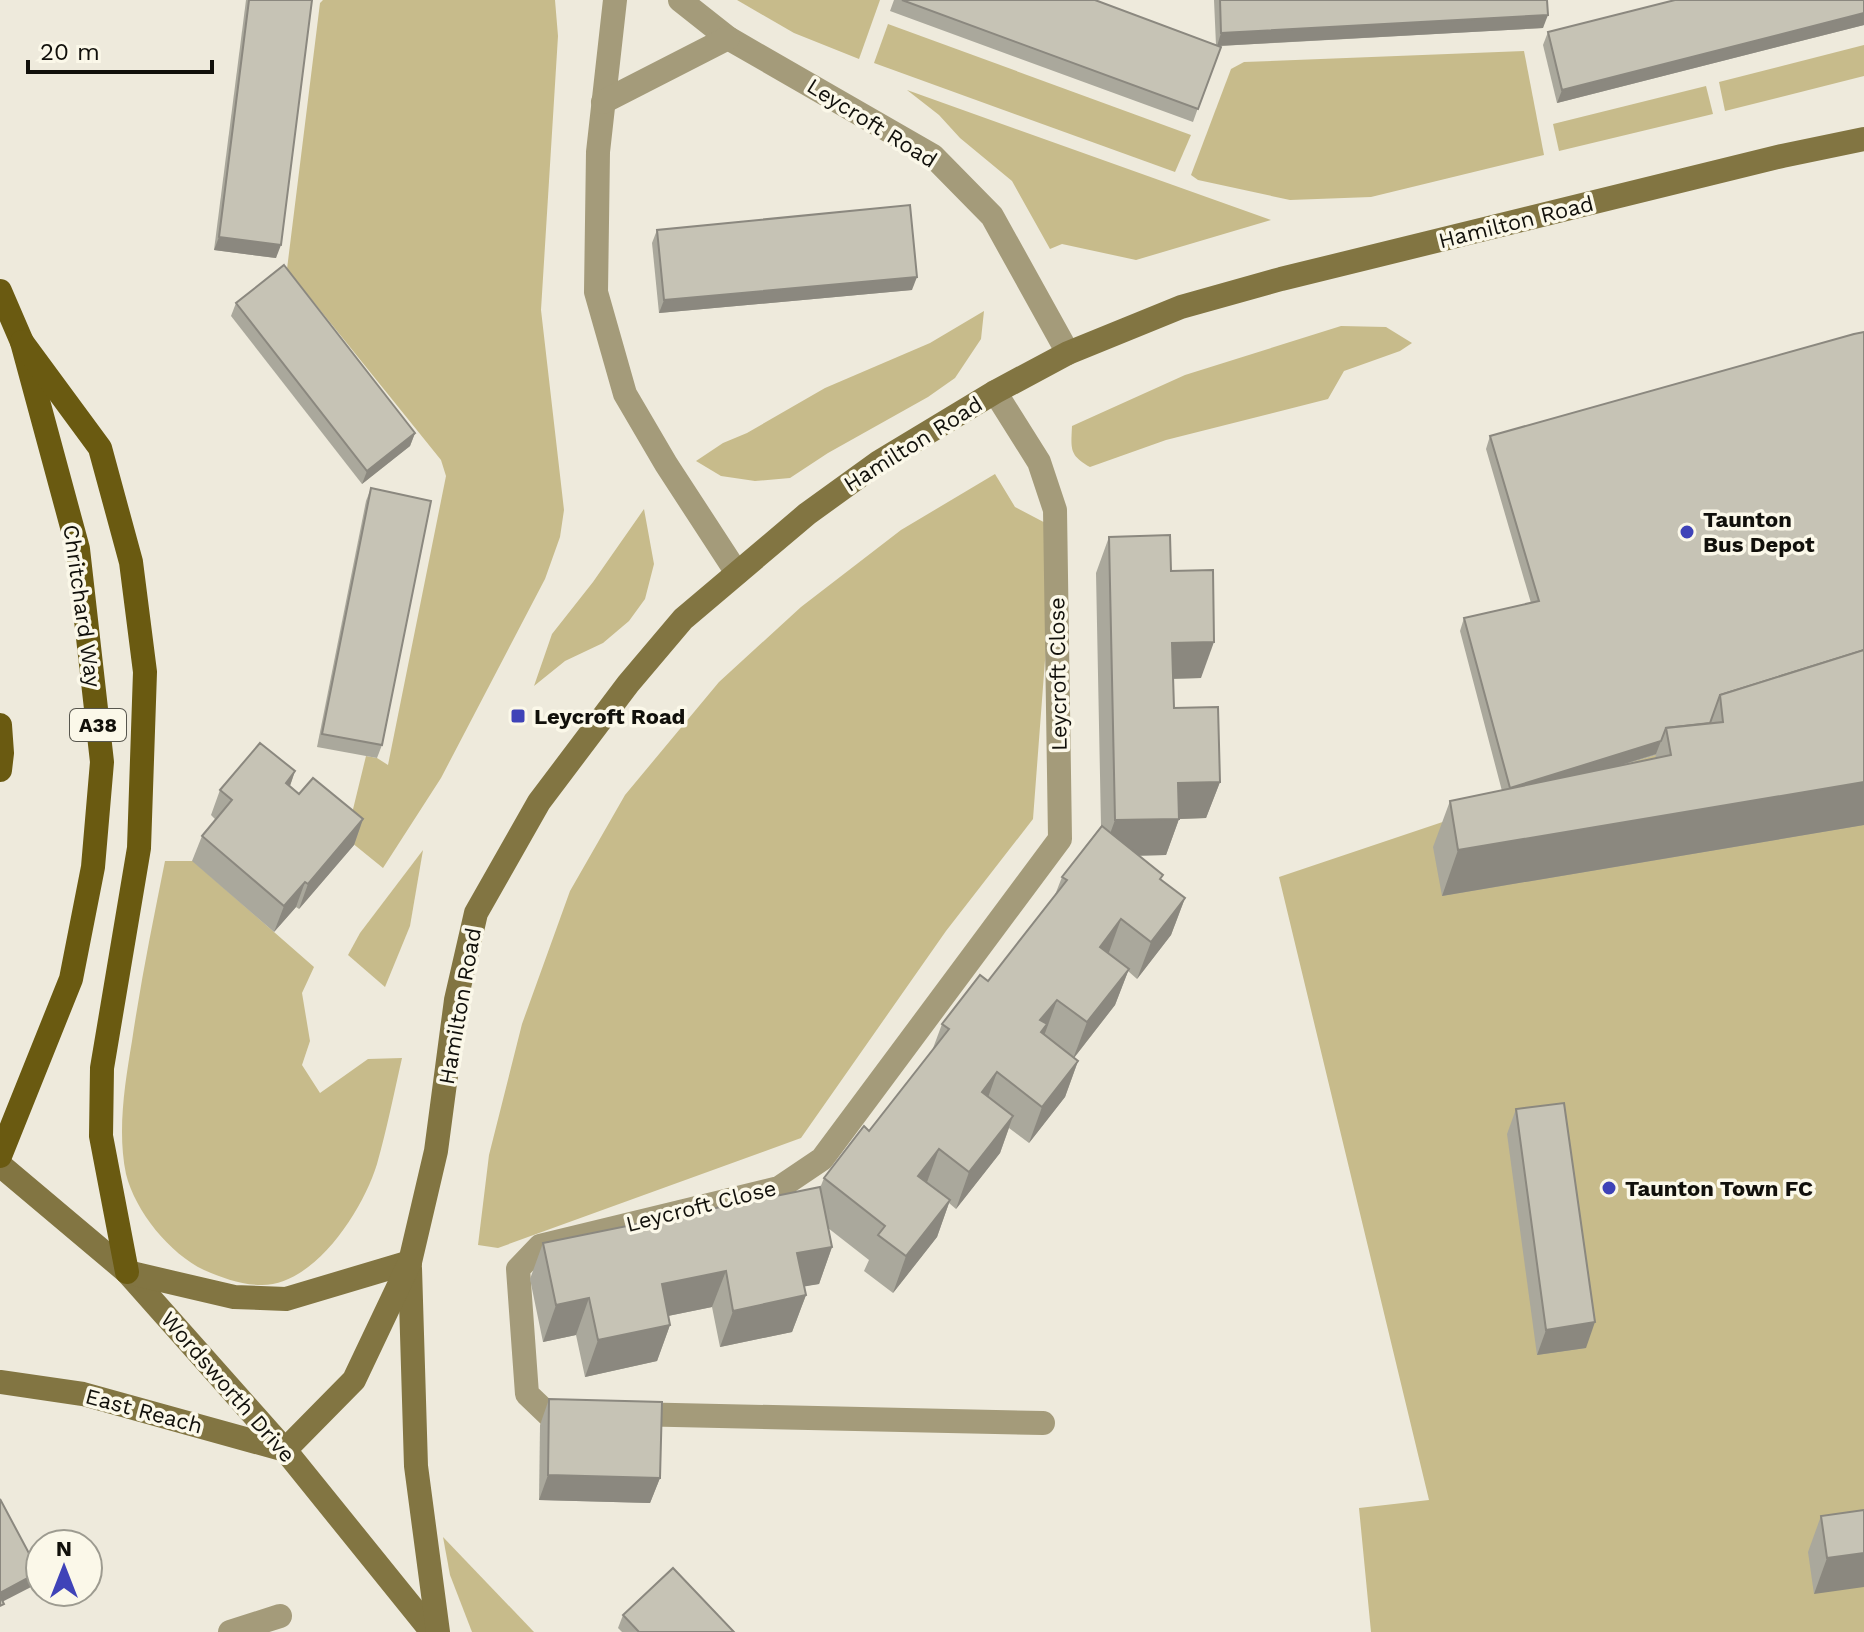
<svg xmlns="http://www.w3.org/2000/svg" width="1864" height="1632" font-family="'Work Sans',sans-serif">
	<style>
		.green { fill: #c7bb8b }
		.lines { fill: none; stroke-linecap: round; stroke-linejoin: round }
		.lane { stroke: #a49b7a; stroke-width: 24 }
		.street { stroke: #a49b7a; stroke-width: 24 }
		.secondary { stroke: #827542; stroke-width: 24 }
		.primary { stroke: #6a5a11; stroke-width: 24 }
		.wall { fill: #aaa89c; fill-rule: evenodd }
		.shaded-wall { fill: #8b887f }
		.building { fill: #c6c3b5; stroke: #8b887f; stroke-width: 2 }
		.poi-dot { fill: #3f43b8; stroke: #fbf8e9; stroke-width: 3 }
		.labels { text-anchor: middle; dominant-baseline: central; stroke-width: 7; stroke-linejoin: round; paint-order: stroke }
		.shield { fill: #fbf8e9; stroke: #57564e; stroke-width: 2 }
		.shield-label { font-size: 20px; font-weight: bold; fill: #11100b }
		.street-label { font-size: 22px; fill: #11100b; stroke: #fbf8e9 }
		.poi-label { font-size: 22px; font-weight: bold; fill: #11100b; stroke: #fbf8e9; text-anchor: start }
	</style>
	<rect width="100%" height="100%" fill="#eeeadc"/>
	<g class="green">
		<polygon points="323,0 555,0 558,36 541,310 564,510 560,537 545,579 441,778 383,868 346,838 366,756 377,758 388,765 446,476 441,460 287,269 320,3"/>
		<polygon points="737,0 880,0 859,59 794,33"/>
		<polygon points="888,24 1191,135 1175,172 874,63"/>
		<polygon points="1864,45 1864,76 1725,111 1719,82"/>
		<polygon points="1524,51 1544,155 1371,197 1290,200 1198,180 1191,175 1231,69 1244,62"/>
		<polygon points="1706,86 1713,114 1559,151 1553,124"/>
		<polygon points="907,90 1271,220 1136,260 1062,244 1050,249 1012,181 960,138 939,115"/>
		<polygon points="984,311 981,339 955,378 928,397 828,453 790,478 755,481 721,476 696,461 723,443 747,433 825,388 930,343"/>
		<path d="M1341 326 1386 327 1412 343 1400 351 1344 371 1328 399 1166 440 1090 467C1069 455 1071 449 1072 426L1185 375Z"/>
		<polygon points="995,474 1015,507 1055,528 1033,819 946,931 801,1138 498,1248 478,1245 489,1155 522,1024 570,891 625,795 719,682 801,607 901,530"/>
		<polygon points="644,509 654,564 645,599 629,621 603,643 565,661 534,686 552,634 593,582"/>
		<polygon points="1864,691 1864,1632 1371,1632 1359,1508 1429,1500 1279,877 1505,801"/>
		<polygon points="423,850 410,926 385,987 348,955 360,933"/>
		<path d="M165 861H193L314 967 302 993 310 1041 302 1065 320 1093 368 1059 402 1058C394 1093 387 1129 377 1164 363 1210 315 1285 262 1285 241 1285 223 1278 204 1270 170 1254 135 1211 126 1174 117 1131 125 1083 132 1041 141 980 153 921 165 861Z"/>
		<polygon points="443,1537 534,1632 472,1632 450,1575"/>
	</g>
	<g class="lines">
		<g class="lane">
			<polyline points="630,1414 1043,1423"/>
			<polyline points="573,1415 550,1416 527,1394 518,1269 540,1246 779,1188 822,1159 1060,839 1055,510 1039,462 995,392"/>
		</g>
		<g class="street">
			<polyline points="615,0 598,152 596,292 625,394 666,464 737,573"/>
			<polyline points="680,0 728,38 933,156 992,216 1068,353"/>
			<polyline points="603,102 728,38"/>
			<polyline points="230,1632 280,1616"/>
		</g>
		<g class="secondary">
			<polyline points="0,1165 127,1272 285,1450 432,1632"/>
			<polyline points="410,1268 416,1466 438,1632"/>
			<polyline points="127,1272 234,1297 286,1299 410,1262"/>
			<polyline points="0,1382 83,1394 285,1450"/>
			<polyline points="285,1450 354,1380 410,1262 436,1151 456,1000 476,913 539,802 628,684 683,619 807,514 879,462 995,392 1068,353 1181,307 1281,279 1782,156 1864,139"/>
		</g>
		<g class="primary">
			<polyline points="0,291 22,342 78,549 102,762 93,867 71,979 0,1156"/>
			<polyline points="22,342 100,448 131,562 145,672 139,848 102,1068 101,1136 127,1272"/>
			<polyline points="0,725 2,753 0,770"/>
		</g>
	</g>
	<g class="wall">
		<polygon points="246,0 312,0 276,258 214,250"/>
		<polygon points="894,0 1095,0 1216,45 1214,0 1547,0 1543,28 1220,46 1193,122 890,11"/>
		<polygon points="1864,0 1864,25 1557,103 1543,45 1548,32"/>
		<polygon points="657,230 912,290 659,313 652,243"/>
		<polygon points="236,303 415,433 410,446 362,484 231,316"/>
		<path d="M1490 436 1864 825 1442 896 1433 847 1450 801 1502 791 1460 631 1464 618 1531 603 1486 449ZM1656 755 1655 759 1616 767Z"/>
		<polygon points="371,488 382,745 377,758 317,747 366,501"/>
		<polygon points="1109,537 1171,571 1201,678 1173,679 1174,708 1220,782 1206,818 1179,819 1166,855 1139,856 1161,880 1185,898 1171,935 1137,979 1128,971 1115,1005 1074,1058 1078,1061 1065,1097 1029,1143 1009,1128 1000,1153 956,1209 949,1203 937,1237 893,1293 864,1271 869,1260 828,1228 832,1247 819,1284 804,1286 806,1295 792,1332 720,1347 712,1307 668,1316 670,1325 657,1361 585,1377 576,1335 543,1342 530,1279 543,1243 820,1188 824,1178 869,1131 932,1051 942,1024 988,981 1055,895 1062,877 1101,826 1096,573"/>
		<polygon points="295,771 290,786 299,794 363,819 354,845 299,909 296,907 274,932 192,861 202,836 216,820 211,815 220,790"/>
		<polygon points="1516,1109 1586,1348 1537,1355 1507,1134"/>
		<polygon points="549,1399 660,1478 650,1503 539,1500 540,1425"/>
		<polygon points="1864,1510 1814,1594 1808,1552 1821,1516"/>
		<polygon points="623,1615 734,1632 622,1632 618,1628"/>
	</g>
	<g class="shaded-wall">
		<polygon points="1864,13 1864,25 1557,103 1562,90"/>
		<polygon points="1548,15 1543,28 1217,46 1221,33"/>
		<polygon points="219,237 281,245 276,258 214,250"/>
		<polygon points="917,277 912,290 659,313 664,300"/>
		<polygon points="415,433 410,446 362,484 367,471"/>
		<polygon points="1214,642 1201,678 1159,679 1172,643"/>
		<polygon points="1661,741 1656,754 1505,801 1510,788"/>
		<polygon points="295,771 286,797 286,783"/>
		<polygon points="1220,782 1206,818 1179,819 1166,855 1102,856 1115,820 1178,783"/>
		<polygon points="1864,782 1864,825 1442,896 1458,850"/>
		<polygon points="363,819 354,845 299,909 308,884"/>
		<polygon points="305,882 296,907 274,932 284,906"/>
		<polygon points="1185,898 1171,935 1137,979 1151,942"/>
		<polygon points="1121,919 1108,955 1100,947"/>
		<polygon points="1129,969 1115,1005 1073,1059 1087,1022"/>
		<polygon points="1057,1000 1044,1036 1041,1039 1040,1020"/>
		<polygon points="1078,1061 1065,1097 1029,1143 1042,1107"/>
		<polygon points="997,1072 984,1109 982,1092"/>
		<polygon points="1013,1116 1000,1153 956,1209 969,1172"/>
		<polygon points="939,1149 926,1185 918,1176"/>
		<polygon points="950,1200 937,1237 893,1293 906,1256"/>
		<polygon points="832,1247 819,1284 784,1290 797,1253"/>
		<polygon points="726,1271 712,1307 648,1320 662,1284"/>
		<polygon points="806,1295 792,1332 720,1347 733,1311"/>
		<polygon points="589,1298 576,1335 543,1342 556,1305"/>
		<polygon points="1595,1322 1586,1348 1537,1355 1546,1330"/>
		<polygon points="670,1325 657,1361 585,1377 598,1340"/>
		<polygon points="548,1475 660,1478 650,1503 539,1500"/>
		<polygon points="1864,1553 1864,1587 1814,1594 1827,1558"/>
		<polygon points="39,1572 35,1585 0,1603 0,1593"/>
	</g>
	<g class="building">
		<polygon points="249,0 312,0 281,245 219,237"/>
		<polygon points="902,0 1095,0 1221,47 1198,109"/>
		<polygon points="1220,0 1547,0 1548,15 1221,33"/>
		<polygon points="1675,0 1864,0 1864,13 1562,90 1548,32"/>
		<polygon points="910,205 917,277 664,300 657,230"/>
		<polygon points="284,265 415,433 367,471 236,303"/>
		<polygon points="1864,332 1864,650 1720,695 1710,723 1666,728 1661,741 1510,788 1464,618 1539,601 1490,436 1854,334"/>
		<polygon points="371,488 431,501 382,745 322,734"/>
		<polygon points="1170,535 1171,571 1213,570 1214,642 1172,643 1174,708 1218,707 1220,782 1178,783 1179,819 1115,820 1109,537"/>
		<polygon points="1864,650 1864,782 1458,850 1450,801 1671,755 1666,728 1723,722 1720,695"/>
		<polygon points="260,743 295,771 286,783 299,794 313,778 363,819 308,884 305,882 284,906 202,836 232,800 220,790"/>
		<polygon points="1102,826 1163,875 1160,879 1185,898 1151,942 1121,919 1100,947 1129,969 1087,1022 1057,1000 1040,1020 1047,1024 1041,1032 1078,1061 1042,1107 997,1072 982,1092 1013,1116 969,1172 939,1149 918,1176 950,1200 906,1256 878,1235 885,1226 824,1178 864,1126 869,1131 949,1029 942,1024 980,975 988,981 1067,880 1062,877"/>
		<polygon points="1564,1103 1595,1322 1546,1330 1516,1109"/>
		<polygon points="820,1187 832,1247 797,1253 806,1295 733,1311 726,1271 662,1284 670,1325 598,1340 589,1298 556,1305 543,1243"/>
		<polygon points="549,1399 662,1402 660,1478 548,1475"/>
		<polygon points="0,1499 39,1572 0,1593"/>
		<polygon points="1864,1510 1864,1553 1827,1558 1821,1516"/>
		<polygon points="673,1568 734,1632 639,1632 623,1615"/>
		<polygon points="0,1596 4,1604 0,1606"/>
	</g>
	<g class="poi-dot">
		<circle cx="1687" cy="532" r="8"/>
		<rect x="510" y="708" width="16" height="16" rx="4"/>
		<circle cx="1609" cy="1188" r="8"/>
	</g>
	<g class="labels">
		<rect class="shield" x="70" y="709" width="56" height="32" rx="6"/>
		<g class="shield-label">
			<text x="98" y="725">A38</text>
		</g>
		<g class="street-label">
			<text transform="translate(872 123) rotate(32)">Leycroft Road</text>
			<text transform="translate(1516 222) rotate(-14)">Hamilton Road</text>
			<text transform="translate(913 444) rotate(-32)">Hamilton Road</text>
			<text transform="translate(82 606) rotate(82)">Chritchard Way</text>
			<text transform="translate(1058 674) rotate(-91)">Leycroft Close</text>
			<text transform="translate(460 1006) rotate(-80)">Hamilton Road</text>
			<text transform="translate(701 1206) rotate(-14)">Leycroft Close</text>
			<text transform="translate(228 1387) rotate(49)">Wordsworth Drive</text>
			<text transform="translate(144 1411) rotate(15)">East Reach</text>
		</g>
		<g class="poi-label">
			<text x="1703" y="519">Taunton<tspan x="1703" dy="25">Bus Depot</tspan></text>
			<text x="534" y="716">Leycroft Road</text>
			<text x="1625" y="1188">Taunton Town FC</text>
		</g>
	</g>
	<g transform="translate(64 1568)"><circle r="38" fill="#fbf8e9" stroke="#9d9b90" stroke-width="2"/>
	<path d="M0-6L14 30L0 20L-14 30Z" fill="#3f43b8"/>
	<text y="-12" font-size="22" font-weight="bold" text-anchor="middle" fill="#11100b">N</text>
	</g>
	<path d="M28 60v12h184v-12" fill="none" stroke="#11100b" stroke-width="4"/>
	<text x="40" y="60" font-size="24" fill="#11100b" stroke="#fbf8e9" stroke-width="6" paint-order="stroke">20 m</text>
</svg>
